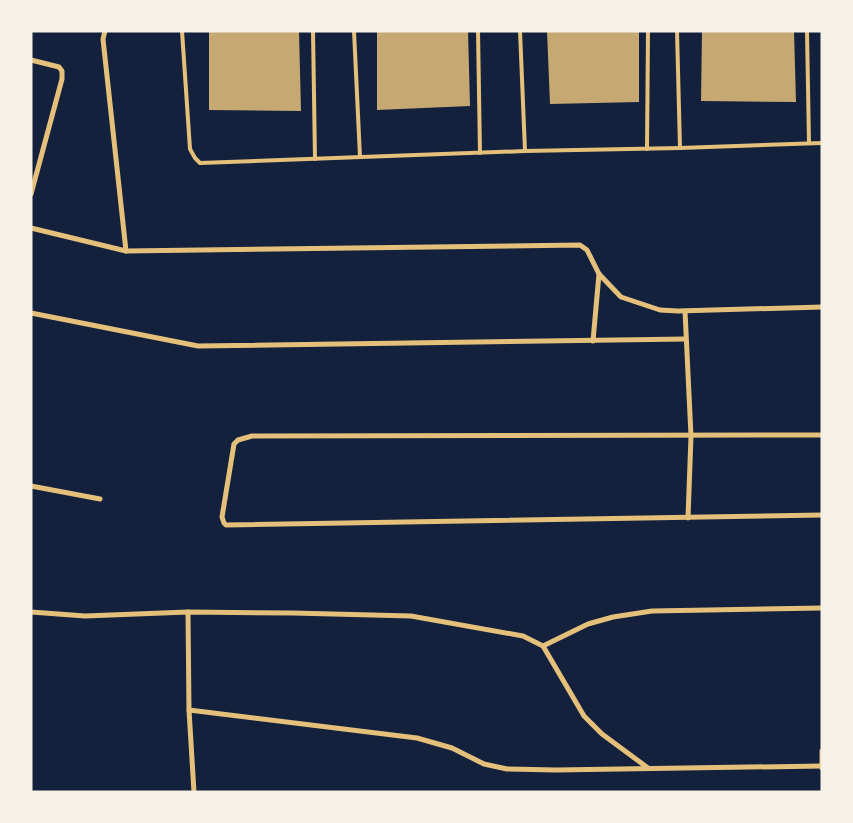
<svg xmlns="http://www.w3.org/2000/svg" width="853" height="823" font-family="Figtree,sans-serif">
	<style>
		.building { fill: #c6a872 }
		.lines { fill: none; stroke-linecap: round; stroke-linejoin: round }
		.service { stroke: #e5c07b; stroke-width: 4 }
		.minor { stroke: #e5c07b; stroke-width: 5 }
	</style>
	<rect width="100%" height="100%" fill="#14213d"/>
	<g class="building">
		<polygon points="209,31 299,31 301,111 209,110"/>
		<polygon points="377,31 468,31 470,106 377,110"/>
		<polygon points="547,31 639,31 639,102 550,104"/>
		<polygon points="702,31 794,31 796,102 701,101"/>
	</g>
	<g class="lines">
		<g class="service">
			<polyline points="182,31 190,149 195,158 200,163 525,151 680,148 822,143"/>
			<polyline points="313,31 315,159"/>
			<polyline points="354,31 360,157"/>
			<polyline points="478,31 480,153"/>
			<polyline points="520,31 525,151"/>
			<polyline points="677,31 680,148"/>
			<polyline points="807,31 809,143"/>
			<polyline points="647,149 648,31"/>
		</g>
		<g class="minor">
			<polyline points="105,31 103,39 126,251"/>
			<polyline points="31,60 59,67 62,71 62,79 31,194"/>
			<polyline points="31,228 126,251 580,245 587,250 599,274 621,297 660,310 678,311 822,307"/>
			<polyline points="685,311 691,436 688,518"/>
			<polyline points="31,313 198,346 686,339"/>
			<polyline points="593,341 599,274"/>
			<polyline points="822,435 252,436 238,440 234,444 222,517 224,523 226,525 822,515"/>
			<polyline points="31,486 100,499"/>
			<polyline points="31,612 85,616 188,612 293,613 411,616 523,636 543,646 584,716 602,734 648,768"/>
			<polyline points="188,612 189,710 194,792"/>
			<polyline points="543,646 588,624 613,617 652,611 822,608"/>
			<polyline points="189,710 417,738 452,748 484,764 507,769 556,770 822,766"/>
			<polyline points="822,751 822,768"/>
		</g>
	</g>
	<rect width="853" height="823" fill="none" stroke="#f6f1e7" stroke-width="65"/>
</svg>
